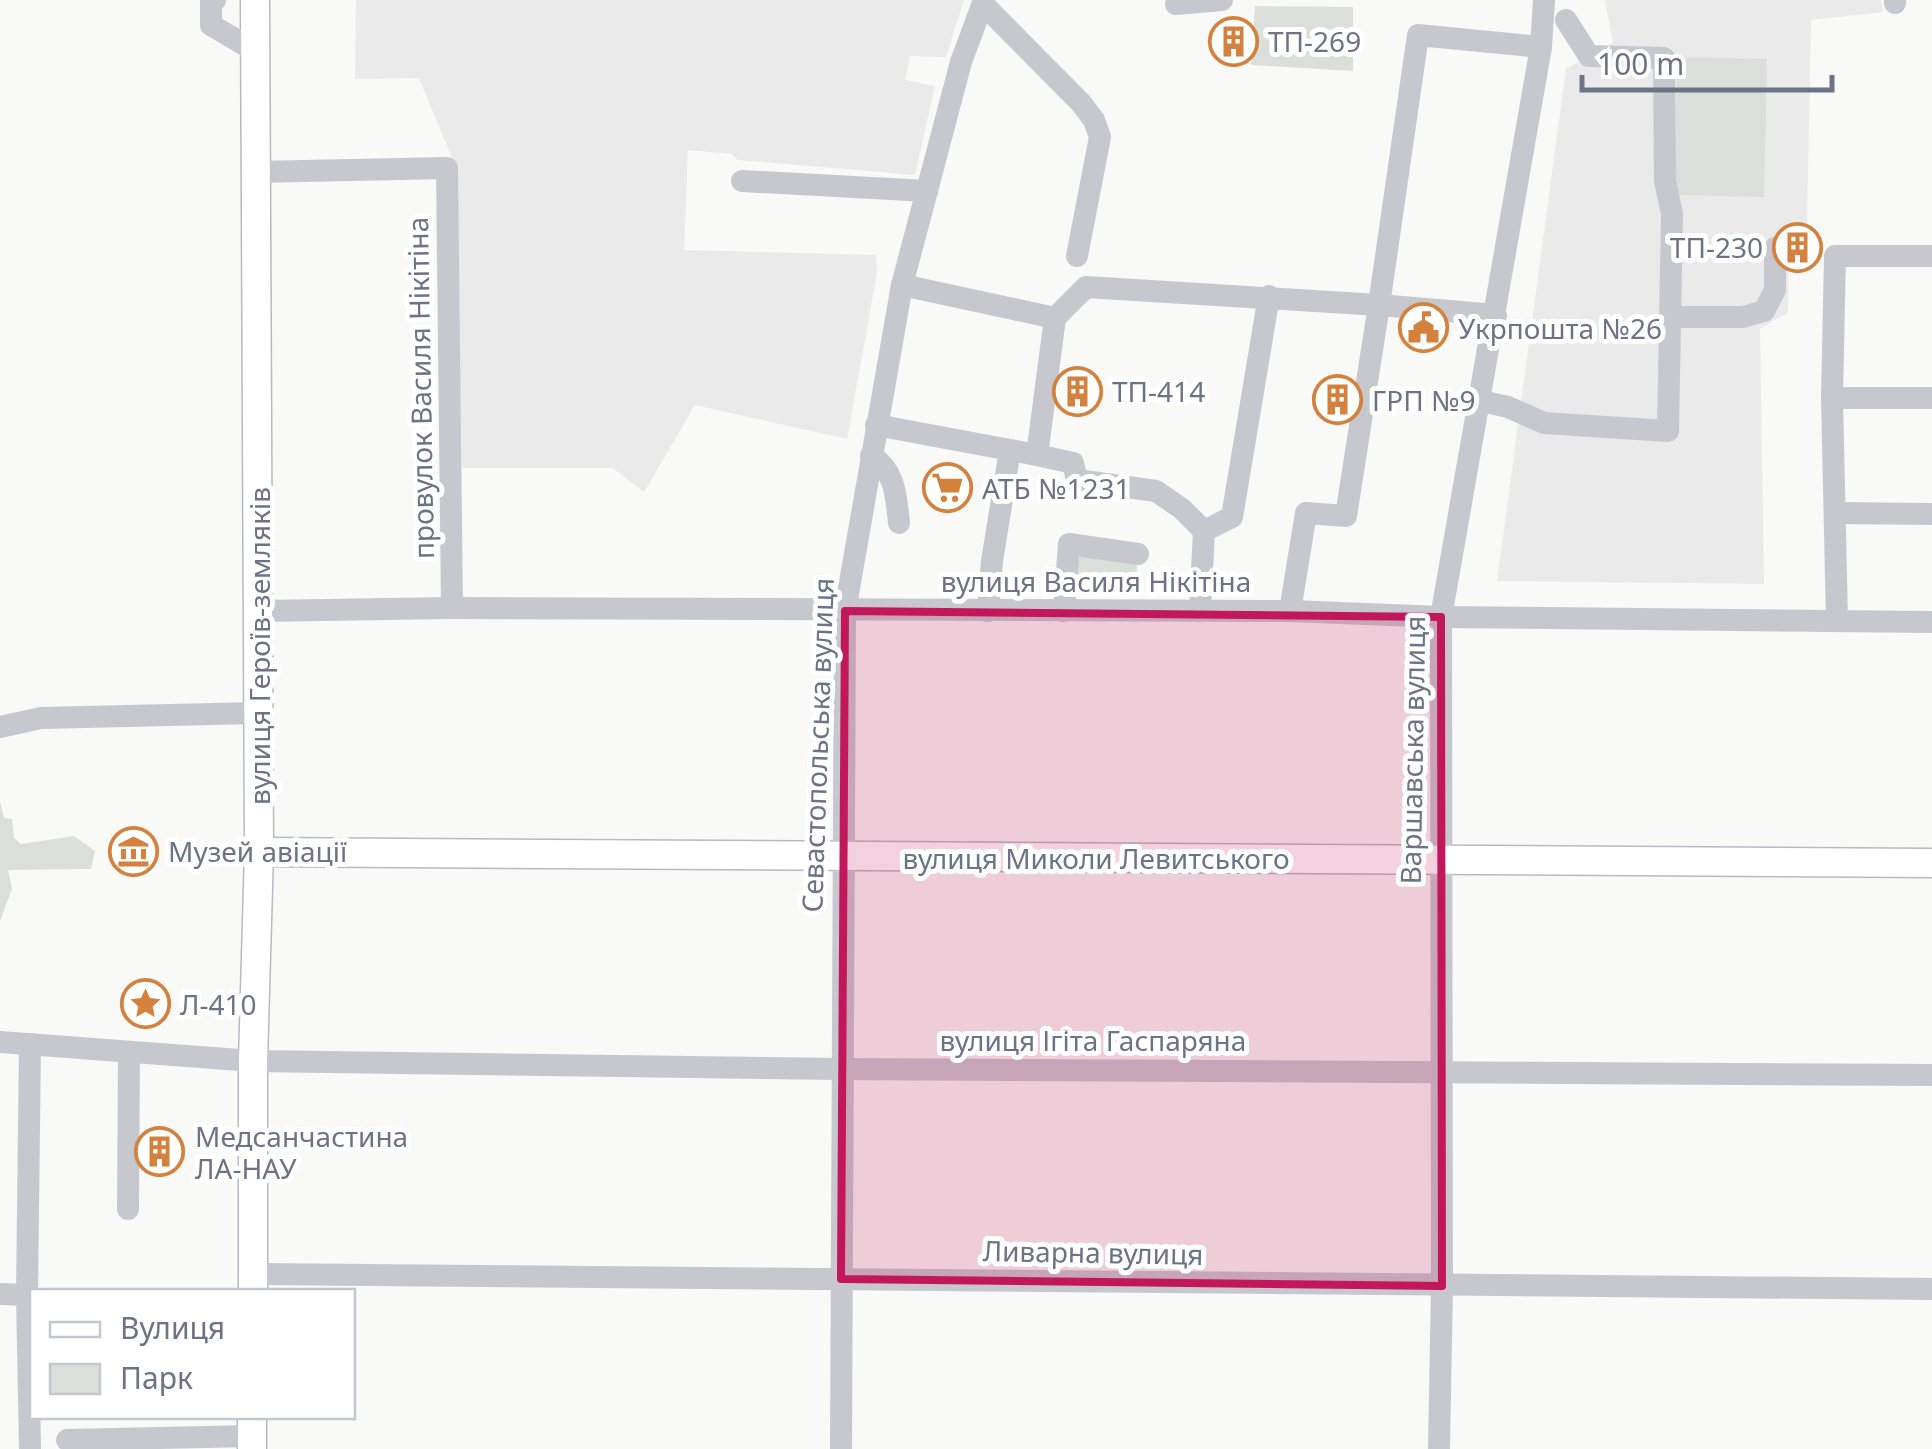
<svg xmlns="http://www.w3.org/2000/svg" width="1932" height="1449" font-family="'Noto Sans',sans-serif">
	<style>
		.built { fill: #eaeaeb }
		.green { fill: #dae0d9 }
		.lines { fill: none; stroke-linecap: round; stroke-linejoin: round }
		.major-casing { stroke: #b7babf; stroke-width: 31 }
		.minor { stroke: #c6c8cd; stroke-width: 22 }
		.major { stroke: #fff; stroke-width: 28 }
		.marked { fill: #c2185b; fill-opacity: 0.2; stroke: #c2185b; stroke-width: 8; stroke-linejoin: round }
		.labels { text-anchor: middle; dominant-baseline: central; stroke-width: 10; stroke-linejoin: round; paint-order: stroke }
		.poi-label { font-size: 28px; fill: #6b7486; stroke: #fff; text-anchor: start }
		.street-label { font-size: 28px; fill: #6b7486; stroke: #fff }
	</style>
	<rect width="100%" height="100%" fill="#f9f9f8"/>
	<g class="built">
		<polygon points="356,0 964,0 946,57 910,56 905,80 935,86 915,175 738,160 732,154 688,150 684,250 876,255 877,273 847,439 695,405 644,492 613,468 462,468 455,165 419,78 355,79"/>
		<polygon points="1605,0 1881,0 1883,12 1811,20 1807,225 1789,225 1788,312 1760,329 1764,584 1497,581 1566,69 1613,43"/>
	</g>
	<g class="green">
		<polygon points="1255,6 1353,7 1353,71 1251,65"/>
		<polygon points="1677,57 1767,59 1764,197 1674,195"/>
		<polygon points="1077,555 1137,562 1136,593 1072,592"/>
		<polygon points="0,801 4,818 12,819 14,838 21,844 74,836 95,851 91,869 8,870 12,889 0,921"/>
	</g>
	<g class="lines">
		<defs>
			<g id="major">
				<polyline points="259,852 1932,863"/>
				<polyline points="253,1292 253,1061 259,852 255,0"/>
				<polyline points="252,1449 252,1416"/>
			</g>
		</defs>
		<use href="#major" class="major-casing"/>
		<g class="minor">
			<polyline points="215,0 211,2 211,25 255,51"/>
			<polyline points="1895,0 1895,3"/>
			<polyline points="983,4 1081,103 1094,120 1100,137 1077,256"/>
			<polyline points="1176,4 1222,0"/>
			<polyline points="256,172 447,168 452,608"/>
			<polyline points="742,181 927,191"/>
			<polyline points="902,285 1055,318 1086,287 1379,305 1418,35 1541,47"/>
			<polyline points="1670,317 1743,317 1764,311 1775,290 1775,248"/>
			<polyline points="1055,318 1037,455 1073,463 1077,480 1156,491 1182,509 1204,531"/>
			<polyline points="1832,398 1932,398"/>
			<polyline points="1481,401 1508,407 1544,423 1668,431 1672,214 1665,181 1664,58 1589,56 1566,20"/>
			<polyline points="876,425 1010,450"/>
			<path d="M871 456C896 471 896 497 899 523"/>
			<polyline points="1836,513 1932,514"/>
			<polyline points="259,611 452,608 1290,611 1441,617 1932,622"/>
			<polyline points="988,611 992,561 1010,450 1037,455"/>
			<polyline points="1064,611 1069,544 1138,554"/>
			<polyline points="1200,611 1204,531 1232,517 1269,296"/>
			<polyline points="1290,611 1306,513 1346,516 1379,305 1496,315"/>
			<polyline points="1837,621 1832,398 1835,256 1932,256"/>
			<polyline points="0,727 41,718 258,713"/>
			<polyline points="0,1042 253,1061 842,1069 1932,1075"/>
			<polyline points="128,1209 129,1052"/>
			<polyline points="253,1274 1932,1289"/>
			<polyline points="0,1294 27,1295 30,1449"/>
			<polyline points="27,1295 30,1044"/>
			<polyline points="67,1440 252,1436"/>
			<polyline points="841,1449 845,611 902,285 961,62 984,0"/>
			<polyline points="1439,1449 1442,1286 1441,617 1541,47 1544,0"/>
		</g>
		<use href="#major" class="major"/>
	</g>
	<path class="marked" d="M845 611 1441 617 1442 1286 841 1279Z"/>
	<defs>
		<symbol id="building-ring" viewBox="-11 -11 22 22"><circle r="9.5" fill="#fff" stroke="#d4813d" stroke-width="1.5"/><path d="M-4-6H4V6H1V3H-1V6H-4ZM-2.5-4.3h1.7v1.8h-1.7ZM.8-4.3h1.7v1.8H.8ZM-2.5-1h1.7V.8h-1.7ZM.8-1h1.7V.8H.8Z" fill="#d4813d"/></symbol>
		<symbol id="civic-ring" viewBox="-11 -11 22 22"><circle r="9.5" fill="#fff" stroke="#d4813d" stroke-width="1.5"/><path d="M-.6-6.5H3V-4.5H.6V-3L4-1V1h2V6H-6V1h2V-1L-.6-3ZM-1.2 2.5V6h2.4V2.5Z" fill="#d4813d"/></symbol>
		<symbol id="supermarket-ring" viewBox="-11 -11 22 22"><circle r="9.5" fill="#fff" stroke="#d4813d" stroke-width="1.5"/><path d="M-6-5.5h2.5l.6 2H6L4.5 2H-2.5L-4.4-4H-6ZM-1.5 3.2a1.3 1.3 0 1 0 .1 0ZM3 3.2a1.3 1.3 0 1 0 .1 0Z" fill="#d4813d"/></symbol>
		<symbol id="museum-ring" viewBox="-11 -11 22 22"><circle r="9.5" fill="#fff" stroke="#d4813d" stroke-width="1.5"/><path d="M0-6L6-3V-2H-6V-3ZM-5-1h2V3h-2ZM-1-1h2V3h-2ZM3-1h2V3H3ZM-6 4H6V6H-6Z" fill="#d4813d"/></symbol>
		<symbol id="sight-ring" viewBox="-11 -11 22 22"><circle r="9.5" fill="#fff" stroke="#d4813d" stroke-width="1.5"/><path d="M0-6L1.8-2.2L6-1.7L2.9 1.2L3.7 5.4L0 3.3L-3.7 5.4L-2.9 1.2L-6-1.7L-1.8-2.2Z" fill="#d4813d"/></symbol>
	</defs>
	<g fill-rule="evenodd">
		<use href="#building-ring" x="1206" y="14" width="55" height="55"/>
		<use href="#building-ring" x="1770" y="220" width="55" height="55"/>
		<use href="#civic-ring" x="1396" y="300" width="55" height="55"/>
		<use href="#building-ring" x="1050" y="364" width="55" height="55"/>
		<use href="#building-ring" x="1310" y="372" width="55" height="55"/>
		<use href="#supermarket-ring" x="920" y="460" width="55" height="55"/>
		<use href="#museum-ring" x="106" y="824" width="55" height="55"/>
		<use href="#sight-ring" x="118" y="976" width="55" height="55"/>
		<use href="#building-ring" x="132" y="1124" width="55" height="55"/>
	</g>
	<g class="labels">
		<g class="poi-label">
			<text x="1268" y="41">ТП-269</text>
			<text x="1763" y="247" text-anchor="end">ТП-230</text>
			<text x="1458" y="328">Укрпошта №26</text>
			<text x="1112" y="391">ТП-414</text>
			<text x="1372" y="400">ГРП №9</text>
			<text x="982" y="488">АТБ №1231</text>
			<text x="168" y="851">Музей авіації</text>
			<text x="180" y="1004">Л-410</text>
			<text x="195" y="1136">Медсанчастина<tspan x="195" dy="32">ЛА-НАУ</tspan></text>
		</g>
		<g class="street-label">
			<text transform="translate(420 388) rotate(-91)">провулок Василя Нікітіна</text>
			<text x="1096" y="581">вулиця Василя Нікітіна</text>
			<text transform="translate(259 646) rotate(-90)">вулиця Героїв-земляків</text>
			<text transform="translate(817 745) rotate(-88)">Севастопольська вулиця</text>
			<text transform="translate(1412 750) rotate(-89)">Варшавська вулиця</text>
			<text x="1096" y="858">вулиця Миколи Левитського</text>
			<text x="1093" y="1040">вулиця Ігіта Гаспаряна</text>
			<text transform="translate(1093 1252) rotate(1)">Ливарна вулиця</text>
		</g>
	</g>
	<rect x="30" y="1289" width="325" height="130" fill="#ffffff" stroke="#c4c7cf" stroke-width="2.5"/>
	<rect x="50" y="1322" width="50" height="15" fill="#ffffff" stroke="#c4c7cf" stroke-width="2.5"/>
	<text x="120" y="1339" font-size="30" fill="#6b7486">Вулиця</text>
	<rect x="50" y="1364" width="50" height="30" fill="#dae0d9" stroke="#c4c7cf" stroke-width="2.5"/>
	<text x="120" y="1389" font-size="30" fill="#6b7486">Парк</text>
	<path d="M1582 75v15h250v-15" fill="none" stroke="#6b7486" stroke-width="5"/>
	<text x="1597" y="75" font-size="30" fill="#6b7486" stroke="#ffffff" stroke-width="8" paint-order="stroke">100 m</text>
</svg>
